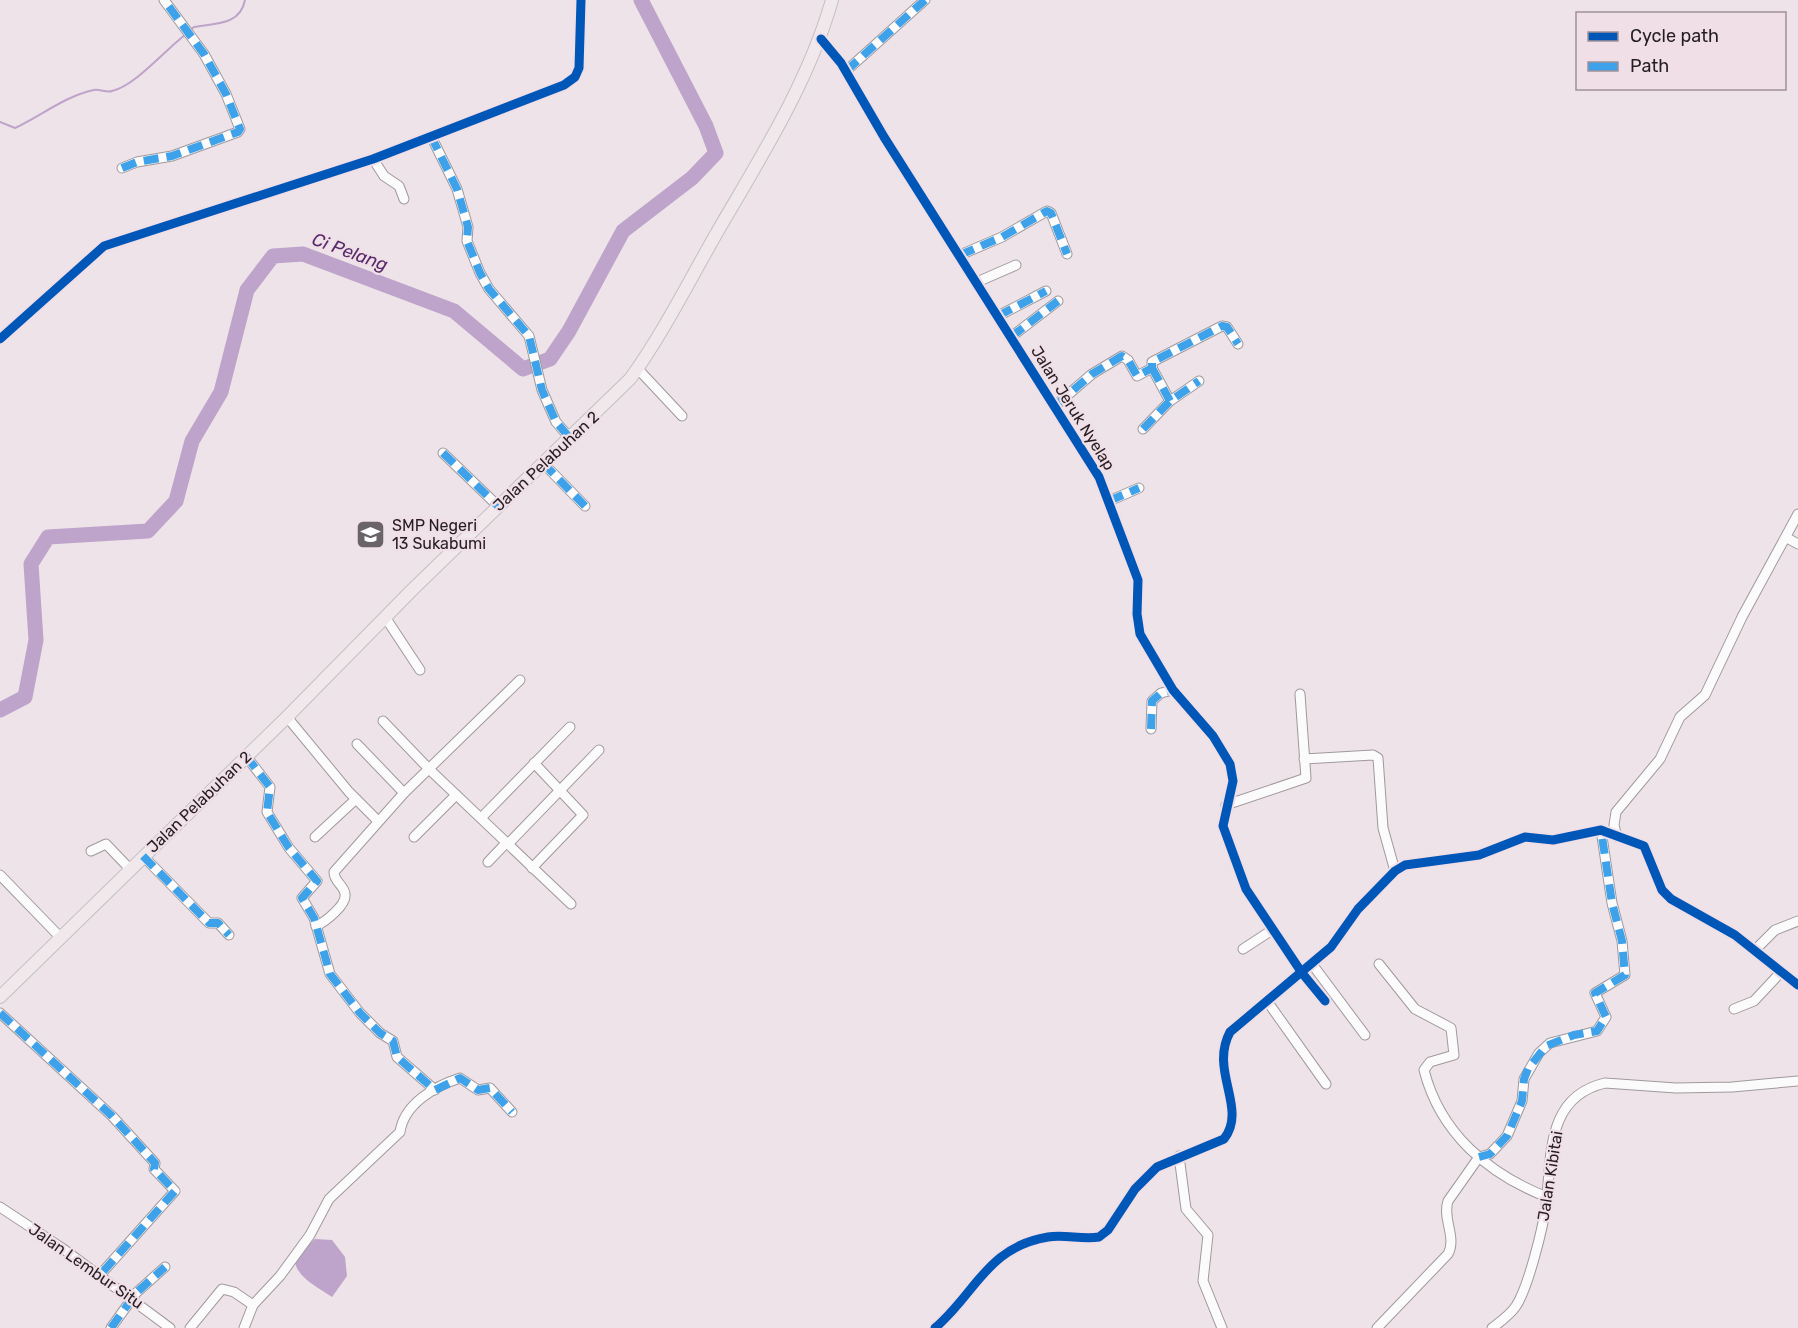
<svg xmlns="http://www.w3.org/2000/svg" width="1798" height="1328" font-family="Rubik,sans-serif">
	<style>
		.water { fill: #bea3ca }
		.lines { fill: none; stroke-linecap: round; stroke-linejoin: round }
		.stream { stroke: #bea3ca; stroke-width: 2 }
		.river { stroke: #bea3ca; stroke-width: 15 }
		.minor-casing { stroke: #a0999c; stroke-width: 11 }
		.major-casing { stroke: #c4bfc2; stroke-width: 14 }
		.minor { stroke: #fcfbfc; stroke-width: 9 }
		.major { stroke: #f0e8eb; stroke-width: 12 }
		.quiet { stroke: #3ea2ea; stroke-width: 8; stroke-dasharray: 15 8; stroke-linecap: butt }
		.cycleway-casing { stroke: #f1dfe7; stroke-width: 13 }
		.cycleway { stroke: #0057b8; stroke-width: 9 }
		.labels { text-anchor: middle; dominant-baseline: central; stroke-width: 4.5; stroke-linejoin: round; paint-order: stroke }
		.street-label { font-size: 16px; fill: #241e21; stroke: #f1dfe7 }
		.poi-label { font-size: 16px; fill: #241e21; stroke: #f1dfe7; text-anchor: start }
		.water-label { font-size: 18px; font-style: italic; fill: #542a6a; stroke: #f1dfe7 }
	</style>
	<rect width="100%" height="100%" fill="#ede3e8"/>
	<path class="water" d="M315 1239 332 1240 345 1257 347 1276 332 1297C318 1287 293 1276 295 1257Z"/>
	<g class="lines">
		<g class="stream">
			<path d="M189 31 194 27C214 23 240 26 245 0"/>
			<path d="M0 122 15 128C41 116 65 96 94 90 100 89 107 93 112 91 135 86 165 50 185 35"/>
		</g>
		<polyline class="river" points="0,710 25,697 36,640 31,564 48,537 148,531 176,501 192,441 221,392 247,290 273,256 303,254 454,311 523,369 550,359 569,331 623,231 692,178 716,153 706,126 641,0"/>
		<defs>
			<g id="minor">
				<polyline points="821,39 841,63 884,137 1099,477 1138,580 1137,614 1140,634 1173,690 1213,736 1230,764 1233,781 1223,826 1246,889 1302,973 1325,1001"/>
				<polyline points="846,71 925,0"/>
				<polyline points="431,136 457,189 468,227 467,241 480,273 489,289 529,336 542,390 556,422 570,438"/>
				<polyline points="373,159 384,176 399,186 404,199"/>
				<polyline points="122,168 137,162 172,156 238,132 240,129 226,94 204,54 164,0"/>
				<polyline points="960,255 1002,237 1047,211 1051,213 1067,254"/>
				<polyline points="977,282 1016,265"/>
				<polyline points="998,316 1046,291"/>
				<polyline points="1011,337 1058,301"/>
				<polyline points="0,339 104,246 373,159 564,85 575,77 579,68 581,0"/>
				<polyline points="1152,368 1170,401"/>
				<polyline points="638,369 682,416"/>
				<polyline points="1056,405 1092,374 1122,356 1128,360 1137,376 1152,368 1152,362 1222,326 1227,327 1238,344"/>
				<polyline points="1143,429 1170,401 1199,381"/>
				<polyline points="443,453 498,506"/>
				<polyline points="543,463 585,506"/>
				<polyline points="1109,501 1139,488"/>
				<polyline points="1787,538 1798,544"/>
				<polyline points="385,617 420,670"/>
				<polyline points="287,717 349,792 378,821"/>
				<polyline points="383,721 429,769 571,904"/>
				<polyline points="1151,729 1152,701 1161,693 1173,690"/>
				<polyline points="357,744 404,793"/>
				<polyline points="246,756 270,787 267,812 289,848 317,881 302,898 314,918 330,974 360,1013 380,1033 393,1041 397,1057 435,1090"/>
				<polyline points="1304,759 1373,755 1378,758 1383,828 1395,871"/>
				<polyline points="1226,805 1306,778 1300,694"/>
				<polyline points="481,818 570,727"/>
				<polyline points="315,837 356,799"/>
				<polyline points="414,837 456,795"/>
				<polyline points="1617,837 1614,825 1616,812 1660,759 1680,717 1705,695 1742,617 1798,514"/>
				<polyline points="508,844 599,750"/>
				<polyline points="91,851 106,844 130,869"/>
				<polyline points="143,856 209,923 218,923 229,935"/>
				<polyline points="488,862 507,842"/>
				<polyline points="532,868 583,815 534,763"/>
				<polyline points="0,875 61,938"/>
				<path d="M316 926C325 922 347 905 345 894 344 885 334 882 334 872L404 793 520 680"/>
				<polyline points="1243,949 1272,930"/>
				<polyline points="1755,950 1775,930 1798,921"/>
				<polyline points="1312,964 1365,1035"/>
				<path d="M1379 964 1415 1009 1451 1028 1454 1055 1430 1062 1424 1070C1440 1133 1488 1174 1547 1197"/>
				<polyline points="1267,1001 1326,1084"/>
				<polyline points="1734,1009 1754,1001 1781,972"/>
				<polyline points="0,1013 112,1116 155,1163 154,1169 175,1191 100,1275"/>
				<polyline points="1179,1156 1186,1209 1208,1235 1203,1281 1222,1328"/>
				<polyline points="0,1207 62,1248 170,1328"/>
				<polyline points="111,1328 136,1293 165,1267"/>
				<polyline points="190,1328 222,1289 234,1292 253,1305"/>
				<path d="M244 1328 253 1305 280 1276 310 1235 329 1199 400 1132C404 1104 435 1086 460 1078L478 1090 490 1088 512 1112"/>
				<path d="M935 1328C976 1293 987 1247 1048 1237 1065 1234 1082 1240 1099 1237L1108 1230 1135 1189 1157 1167 1224 1139C1248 1108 1209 1071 1230 1032L1331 947 1358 909 1395 871 1405 865 1479 855 1525 837 1553 840 1601 830 1606 832 1644 846 1662 890 1671 899 1735 935 1798 985"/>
				<path d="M1377 1328 1448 1254C1457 1237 1442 1219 1448 1201L1479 1157 1490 1154 1507 1136 1522 1101 1524 1079 1539 1053 1550 1043 1597 1031 1606 1017 1595 993 1625 975 1622 941 1612 903 1601 830"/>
				<path d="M1492 1328C1500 1322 1510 1315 1516 1306 1528 1288 1543 1228 1546 1205 1552 1157 1545 1097 1605 1083L1676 1088 1732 1087 1798 1081"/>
			</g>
			<path id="major" d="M0 997 287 717 413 589 630 379C664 332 690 279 719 229 762 155 808 83 832 0"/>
		</defs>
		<use href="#minor" class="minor-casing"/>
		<use href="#major" class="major-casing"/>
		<use href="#minor" class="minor"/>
		<use href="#major" class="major"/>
		<g class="quiet">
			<polyline points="846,71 925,0"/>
			<polyline points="431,136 457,189 468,227 467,241 480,273 489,289 529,336 542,390 556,422 570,438"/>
			<polyline points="122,168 137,162 172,156 238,132 240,129 226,94 204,54 164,0"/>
			<polyline points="960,255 1002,237 1047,211 1051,213 1067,254"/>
			<polyline points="998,316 1046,291"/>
			<polyline points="1011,337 1058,301"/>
			<polyline points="1152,368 1170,401"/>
			<polyline points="1056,405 1092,374 1122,356 1128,360 1137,376 1152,368 1152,362 1222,326 1227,327 1238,344"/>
			<polyline points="1143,429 1170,401 1199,381"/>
			<polyline points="443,453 498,506"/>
			<polyline points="543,463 585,506"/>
			<polyline points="1109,501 1139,488"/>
			<polyline points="1151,729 1152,701 1161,693 1173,690"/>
			<polyline points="246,756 270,787 267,812 289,848 317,881 302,898 314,918 330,974 360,1013 380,1033 393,1041 397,1057 435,1090 460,1078 478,1090 490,1088 512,1112"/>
			<polyline points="143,856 209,923 218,923 229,935"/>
			<polyline points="0,1013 112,1116 155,1163 154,1169 175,1191 100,1275"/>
			<polyline points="1479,1157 1490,1154 1507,1136 1522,1101 1524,1079 1528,1069 1546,1046 1574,1035 1597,1031 1606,1017 1595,993 1625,975 1622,941 1612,903 1601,830"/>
			<polyline points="111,1328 136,1293 165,1267"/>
		</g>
		<defs>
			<g id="cycleway">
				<polyline points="821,39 841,63 884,137 1099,477 1138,580 1137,614 1140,634 1173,690 1213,736 1230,764 1233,781 1223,826 1246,889 1302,973 1325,1001"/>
				<polyline points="0,339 104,246 373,159 564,85 575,77 579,68 581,0"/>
				<path d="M935 1328C976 1293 987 1247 1048 1237 1065 1234 1082 1240 1099 1237L1108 1230 1135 1189 1157 1167 1224 1139C1248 1108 1209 1071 1230 1032L1331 947 1358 909 1395 871 1405 865 1479 855 1525 837 1553 840 1601 830 1606 832 1644 846 1662 890 1671 899 1735 935 1798 985"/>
			</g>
		</defs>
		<use href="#cycleway" class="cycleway-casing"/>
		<use href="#cycleway" class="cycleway"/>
	</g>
	<defs>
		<symbol id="school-square" viewBox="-11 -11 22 22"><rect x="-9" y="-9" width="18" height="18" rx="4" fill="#6a6367" stroke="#f1dfe7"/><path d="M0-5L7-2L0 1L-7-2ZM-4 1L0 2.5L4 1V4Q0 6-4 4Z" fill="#fff"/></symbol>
	</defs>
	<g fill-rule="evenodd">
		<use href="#school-square" x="354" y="518" width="33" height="33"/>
	</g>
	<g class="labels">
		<g class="street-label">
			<text transform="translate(1073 408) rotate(58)">Jalan Jeruk Nyelap</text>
			<text transform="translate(546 461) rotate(-43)">Jalan Pelabuhan 2</text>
			<text transform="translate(199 802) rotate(-44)">Jalan Pelabuhan 2</text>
			<text transform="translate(1550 1176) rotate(-81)">Jalan Kibitai</text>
			<text transform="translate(86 1266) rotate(35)">Jalan Lembur Situ</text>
		</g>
		<g class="poi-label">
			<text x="392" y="525">SMP Negeri<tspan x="392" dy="18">13 Sukabumi</tspan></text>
		</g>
		<g class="water-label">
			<text transform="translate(350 252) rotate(20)">Ci Pelang</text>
		</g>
	</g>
	<rect x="1576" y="12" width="210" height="78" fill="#f1dfe7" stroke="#9f9298" stroke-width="1.5"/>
	<rect x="1588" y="32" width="30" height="9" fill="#0057b8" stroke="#9f9298" stroke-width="1.5"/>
	<text x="1630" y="42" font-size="18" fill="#241e21">Cycle path</text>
	<rect x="1588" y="62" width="30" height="9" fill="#3ea2ea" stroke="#9f9298" stroke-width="1.5"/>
	<text x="1630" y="72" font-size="18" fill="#241e21">Path</text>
</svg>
